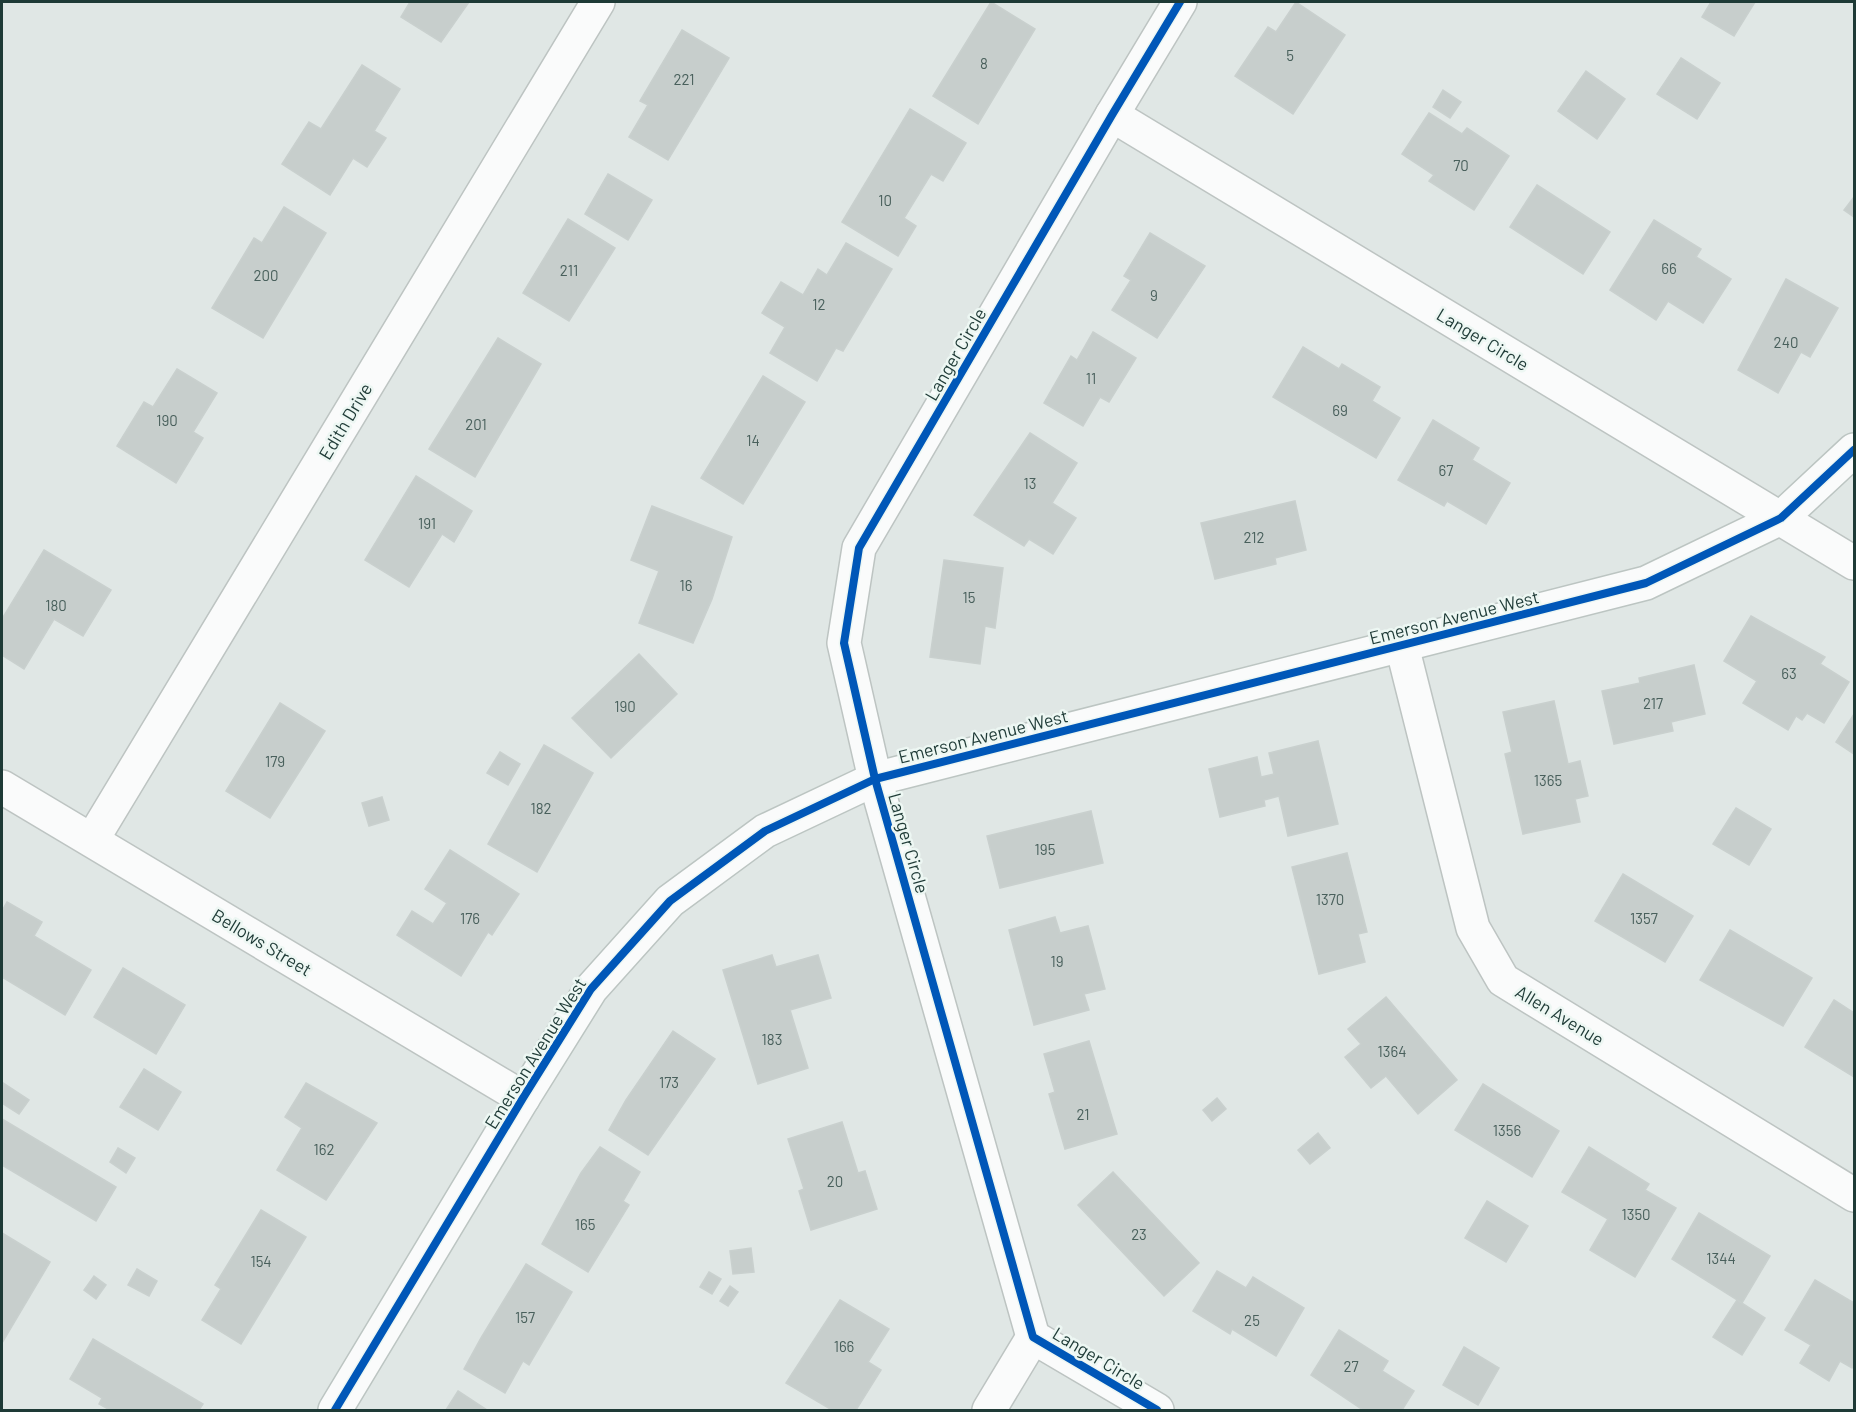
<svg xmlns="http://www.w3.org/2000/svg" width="1856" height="1412" font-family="Barlow,sans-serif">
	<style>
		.building { fill: #c7cecc; stroke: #c9d0ce; stroke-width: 1.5 }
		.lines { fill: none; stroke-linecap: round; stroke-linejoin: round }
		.street-casing { stroke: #bdc4c2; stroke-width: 36 }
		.secondary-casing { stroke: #bcc5c2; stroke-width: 36 }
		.street { stroke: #fafbfb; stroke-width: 33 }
		.secondary { stroke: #fafbfb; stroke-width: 33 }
		.cycleway-casing { stroke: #edf7f3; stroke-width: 11 }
		.cycleway { stroke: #0057b8; stroke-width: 8 }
		.labels { text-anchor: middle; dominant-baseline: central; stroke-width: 5; stroke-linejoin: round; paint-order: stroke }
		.number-label { font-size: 15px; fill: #49605c }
		.street-label { font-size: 18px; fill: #1e3a36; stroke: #edf7f3 }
	</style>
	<rect width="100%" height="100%" fill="#e0e7e5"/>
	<g class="building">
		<polygon points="410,2 469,2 441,42 401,17"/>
		<polygon points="991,2 1035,29 978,124 933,96"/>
		<polygon points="1296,2 1345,35 1293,114 1235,76 1268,27 1276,32"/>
		<polygon points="1711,2 1755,2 1734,36 1702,17"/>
		<polygon points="682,30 729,58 668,160 629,137 648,105 640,101"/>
		<polygon points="1681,58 1720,83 1697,119 1657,94"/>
		<polygon points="362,65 400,89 374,131 386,138 367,167 353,158 330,195 282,164 309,122 321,129"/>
		<polygon points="1586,71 1625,99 1597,139 1558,111"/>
		<polygon points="1443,90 1461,102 1450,118 1433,107"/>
		<polygon points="910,109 966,143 943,181 931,174 904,218 916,226 898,256 842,222"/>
		<polygon points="1429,113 1462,134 1467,128 1509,156 1474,210 1429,181 1434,175 1402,154"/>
		<polygon points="608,174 652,200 628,240 585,214"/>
		<polygon points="1537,185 1610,232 1583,274 1510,227"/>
		<polygon points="1854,197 1854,217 1844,210"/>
		<polygon points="284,207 326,233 263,338 212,308 254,238 262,243"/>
		<polygon points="568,219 615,248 569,321 523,293"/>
		<polygon points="1654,220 1701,249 1696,257 1731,279 1703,323 1668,301 1656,320 1610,290"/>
		<polygon points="1150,233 1205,266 1157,338 1112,310 1131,280 1124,276"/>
		<polygon points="846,243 892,269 843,351 836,348 817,381 770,353 785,327 762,313 781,282 803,295 818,269 827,275"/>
		<polygon points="1786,279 1838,308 1810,357 1801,352 1778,393 1738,370"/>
		<polygon points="1093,332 1136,358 1109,402 1100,397 1083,426 1044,403 1071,356 1077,360"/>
		<polygon points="498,338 541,364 475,477 429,449"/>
		<polygon points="1303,347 1339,369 1342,364 1380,387 1372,401 1400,418 1376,458 1273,397"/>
		<polygon points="177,369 217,393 193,432 203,438 176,483 117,446 144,402 153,407"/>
		<polygon points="763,376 805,402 743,504 701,478"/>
		<polygon points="1433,420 1479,448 1472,460 1510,483 1486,524 1447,501 1444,506 1398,480"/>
		<polygon points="1030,433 1077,463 1052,503 1076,518 1053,554 1029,539 1024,546 974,515"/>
		<polygon points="416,476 472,511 454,542 442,534 409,587 365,560"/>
		<polygon points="1295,501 1306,550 1275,558 1276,564 1215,579 1201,523"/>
		<polygon points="652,506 732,537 712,599 693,643 639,623 659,571 631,560"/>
		<polygon points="44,550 111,590 83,636 54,619 24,669 2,655 2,619"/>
		<polygon points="944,560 1003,568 995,628 985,626 980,664 930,657"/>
		<polygon points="1751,616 1825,657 1820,664 1849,682 1824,723 1807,713 1802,720 1796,716 1788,730 1743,703 1757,681 1724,661"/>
		<polygon points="639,654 677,694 611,758 572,718"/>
		<polygon points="1694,665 1705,714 1671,722 1673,731 1614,744 1602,691 1640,683 1639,678"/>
		<polygon points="1554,701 1568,764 1580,761 1588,796 1575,799 1580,822 1523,834 1505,754 1512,752 1503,712"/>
		<polygon points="280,703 325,731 270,818 226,791"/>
		<polygon points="1854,714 1854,754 1836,742"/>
		<polygon points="1318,741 1338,824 1288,836 1279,796 1264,800 1265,806 1220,817 1209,769 1257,757 1261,777 1274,774 1269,753"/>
		<polygon points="544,745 593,773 537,872 488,844"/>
		<polygon points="500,752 520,764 508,785 487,773"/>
		<polygon points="382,797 389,820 369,826 362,803"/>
		<polygon points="1736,808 1771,829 1749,865 1713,844"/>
		<polygon points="1091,811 1103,863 1000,888 987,836"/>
		<polygon points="450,850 519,894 492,935 488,932 461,976 397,935 412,911 433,924 447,903 425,889"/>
		<polygon points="1347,853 1367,932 1358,934 1365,962 1319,974 1292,867"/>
		<polygon points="1623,874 1693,916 1665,962 1595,921"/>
		<polygon points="7,902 42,922 34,936 91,970 65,1015 2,977 2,911"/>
		<polygon points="1055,917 1060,933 1088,926 1105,989 1084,994 1089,1010 1034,1025 1009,930"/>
		<polygon points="1730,930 1812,978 1783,1026 1700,980"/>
		<polygon points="772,955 776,967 818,955 831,998 790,1010 808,1068 758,1084 723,970"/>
		<polygon points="123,968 185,1005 156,1054 94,1017"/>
		<polygon points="1386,997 1457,1080 1418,1114 1386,1076 1371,1088 1345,1057 1361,1044 1348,1029"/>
		<polygon points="1834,1000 1854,1013 1854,1077 1805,1047"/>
		<polygon points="673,1031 715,1059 648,1155 609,1130 626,1100"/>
		<polygon points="1089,1041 1117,1134 1065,1149 1049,1094 1055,1092 1044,1054"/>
		<polygon points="144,1069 181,1092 158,1130 120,1107"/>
		<polygon points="3,1083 29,1100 19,1114 2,1103"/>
		<polygon points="306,1083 377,1123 326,1200 277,1170 302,1128 285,1117"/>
		<polygon points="1483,1084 1559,1131 1532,1177 1455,1130"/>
		<polygon points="1217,1098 1226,1109 1212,1121 1203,1110"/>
		<polygon points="2,1119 116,1187 96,1221 2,1165"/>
		<polygon points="842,1122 858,1173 865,1171 877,1209 811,1230 799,1191 804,1189 788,1139"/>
		<polygon points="1318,1133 1330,1148 1310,1164 1298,1150"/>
		<polygon points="600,1147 640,1172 623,1201 629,1205 588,1272 542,1244 581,1173"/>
		<polygon points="1589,1147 1649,1184 1645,1190 1676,1208 1635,1277 1590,1250 1608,1219 1562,1192"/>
		<polygon points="118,1148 135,1158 126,1173 110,1162"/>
		<polygon points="1113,1172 1199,1263 1164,1296 1078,1205"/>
		<polygon points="1487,1201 1528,1226 1506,1262 1465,1238"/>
		<polygon points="261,1210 306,1237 241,1344 202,1320 221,1289 215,1285"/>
		<polygon points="1699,1213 1770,1256 1742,1303 1672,1259"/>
		<polygon points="2,1233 50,1262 2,1343"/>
		<polygon points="751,1248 754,1272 733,1274 730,1251"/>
		<polygon points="526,1264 572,1292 529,1365 523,1361 505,1393 464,1369 481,1338"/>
		<polygon points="137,1269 157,1281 149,1296 128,1285"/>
		<polygon points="1217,1271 1246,1288 1253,1277 1304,1308 1276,1356 1232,1329 1230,1334 1193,1311"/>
		<polygon points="709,1272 721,1279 712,1294 700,1287"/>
		<polygon points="94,1276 106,1285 96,1299 84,1290"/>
		<polygon points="1815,1280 1854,1303 1854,1363 1852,1368 1840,1361 1829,1381 1800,1363 1811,1345 1785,1330"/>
		<polygon points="730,1286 738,1292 728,1306 720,1301"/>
		<polygon points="840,1300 889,1329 868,1362 881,1370 856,1410 832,1410 786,1383"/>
		<polygon points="1737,1300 1765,1318 1742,1355 1713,1337"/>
		<polygon points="1339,1330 1388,1361 1382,1371 1414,1391 1402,1410 1363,1410 1311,1375"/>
		<polygon points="93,1339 203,1404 199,1410 110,1410 99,1404 102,1398 70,1379"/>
		<polygon points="1464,1347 1499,1368 1478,1405 1443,1385"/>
		<polygon points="458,1391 487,1410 446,1410"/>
	</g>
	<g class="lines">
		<defs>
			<g id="street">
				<polyline points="1112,115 1854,563"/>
				<polyline points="1402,646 1473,928 1503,980 1854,1195"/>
				<polyline points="2,787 523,1098"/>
				<polyline points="92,840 598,2"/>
				<polyline points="989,1410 1033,1337"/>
				<polyline points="1157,1410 1033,1337 875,779 844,643 859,548 1112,115 1180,2"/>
			</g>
			<polyline id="secondary" points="335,1410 523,1098 591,989 670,901 765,831 875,779 1646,583 1781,518 1854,450"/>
		</defs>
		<use href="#street" class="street-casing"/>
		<use href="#secondary" class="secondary-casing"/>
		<use href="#street" class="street"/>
		<use href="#secondary" class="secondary"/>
		<defs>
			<g id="cycleway">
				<polyline points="335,1410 523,1098 591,989 670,901 765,831 875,779 1646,583 1781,518 1854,450"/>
				<polyline points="1157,1410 1033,1337 875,779 844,643 859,548 1112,115 1180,2"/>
			</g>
		</defs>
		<use href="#cycleway" class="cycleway-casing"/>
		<use href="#cycleway" class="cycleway"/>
	</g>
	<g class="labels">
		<g class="number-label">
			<text x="1290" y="55">5</text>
			<text x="984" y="63">8</text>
			<text x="684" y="79">221</text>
			<text x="1461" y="165">70</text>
			<text x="885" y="200">10</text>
			<text x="1669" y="268">66</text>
			<text x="569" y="270">211</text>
			<text x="266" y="275">200</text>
			<text x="1154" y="295">9</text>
			<text x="819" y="304">12</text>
			<text x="1786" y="342">240</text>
			<text x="1091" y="378">11</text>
			<text x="1340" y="410">69</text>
			<text x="167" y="420">190</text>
			<text x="476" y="424">201</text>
			<text x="753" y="440">14</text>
			<text x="1446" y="470">67</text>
			<text x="1030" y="483">13</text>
			<text x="427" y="523">191</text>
			<text x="1254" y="537">212</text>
			<text x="686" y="585">16</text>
			<text x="969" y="597">15</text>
			<text x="56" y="605">180</text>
			<text x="1789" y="673">63</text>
			<text x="1653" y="703">217</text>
			<text x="625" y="706">190</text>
			<text x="275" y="761">179</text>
			<text x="1548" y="780">1365</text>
			<text x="541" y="808">182</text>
			<text x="1045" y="849">195</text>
			<text x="1330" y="899">1370</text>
			<text x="470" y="918">176</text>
			<text x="1644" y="918">1357</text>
			<text x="1057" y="961">19</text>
			<text x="772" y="1039">183</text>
			<text x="1392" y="1051">1364</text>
			<text x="669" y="1082">173</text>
			<text x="1083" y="1114">21</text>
			<text x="1507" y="1130">1356</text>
			<text x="324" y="1149">162</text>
			<text x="835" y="1181">20</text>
			<text x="1636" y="1214">1350</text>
			<text x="585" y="1224">165</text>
			<text x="1139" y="1234">23</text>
			<text x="1721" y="1258">1344</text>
			<text x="261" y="1261">154</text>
			<text x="525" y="1317">157</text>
			<text x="1252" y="1320">25</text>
			<text x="844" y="1346">166</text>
			<text x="1351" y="1366">27</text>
		</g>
		<g class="street-label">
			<text transform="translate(1483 339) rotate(31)">Langer Circle</text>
			<text transform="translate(955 354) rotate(-60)">Langer Circle</text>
			<text transform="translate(345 421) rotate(-59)">Edith Drive</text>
			<text transform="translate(1454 617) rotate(-14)">Emerson Avenue West</text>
			<text transform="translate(983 736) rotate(-14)">Emerson Avenue West</text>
			<text transform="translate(909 843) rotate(74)">Langer Circle</text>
			<text transform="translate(262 942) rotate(31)">Bellows Street</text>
			<text transform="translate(1560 1015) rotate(31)">Allen Avenue</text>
			<text transform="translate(535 1053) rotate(-58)">Emerson Avenue West</text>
			<text transform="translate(1099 1358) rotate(31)">Langer Circle</text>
		</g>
	</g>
	<rect width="1856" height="1412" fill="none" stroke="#1e3a36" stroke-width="6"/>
</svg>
